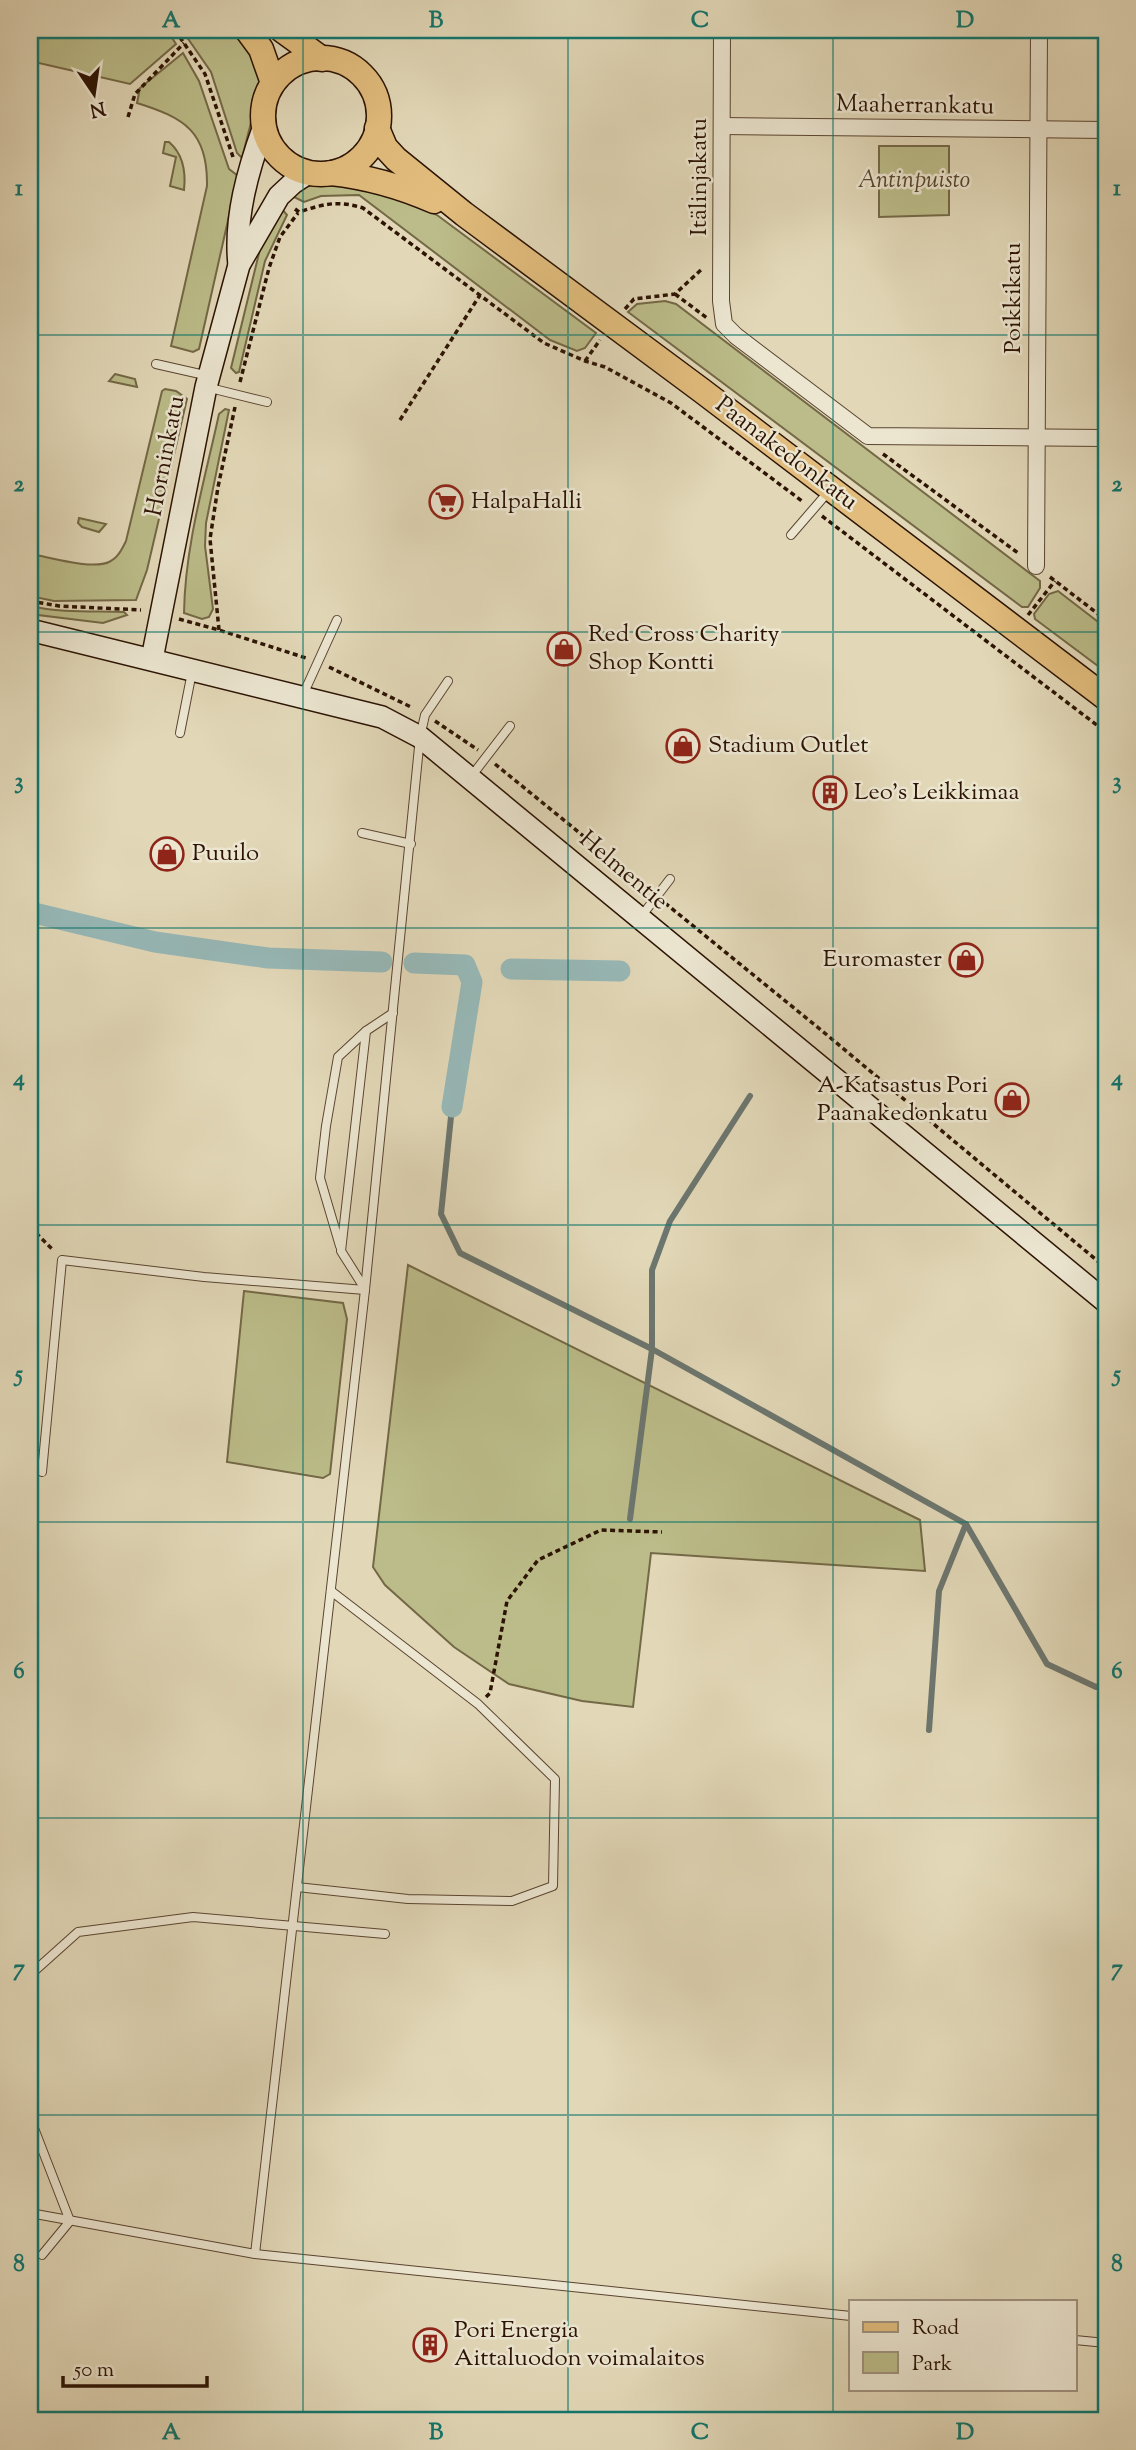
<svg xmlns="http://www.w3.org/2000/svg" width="1136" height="2450" font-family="'Sorts Mill Goudy',serif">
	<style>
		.green { fill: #bbbc89; stroke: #746846; stroke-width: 2 }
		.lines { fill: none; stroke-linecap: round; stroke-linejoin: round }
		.stream { stroke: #6c766f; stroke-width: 6 }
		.canal { stroke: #97b8b7; stroke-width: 21 }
		.lane-casing { stroke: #5a4430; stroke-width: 10 }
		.street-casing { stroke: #5a4430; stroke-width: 18 }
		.secondary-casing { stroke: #2c1303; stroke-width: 24 }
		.primary-casing { stroke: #2c1303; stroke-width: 27 }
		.path { stroke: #2c1303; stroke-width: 3.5; stroke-dasharray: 5 3.5; stroke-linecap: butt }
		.lane { stroke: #ece6d1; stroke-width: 8 }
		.street { stroke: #ece6d1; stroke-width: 16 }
		.secondary { stroke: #ece6d1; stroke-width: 21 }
		.primary { stroke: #e1bc7c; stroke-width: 24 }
		.grid { fill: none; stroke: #0f766e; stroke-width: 2; stroke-opacity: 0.55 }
		.labels { text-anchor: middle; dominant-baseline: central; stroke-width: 5; stroke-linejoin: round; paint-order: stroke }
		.street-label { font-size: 24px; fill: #2c1303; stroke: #ece6d1 }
		.park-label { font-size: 24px; font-style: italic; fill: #57462b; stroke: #ece6d1 }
		.poi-label { font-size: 24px; fill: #2c1303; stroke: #ece6d1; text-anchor: start }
		.neatline { fill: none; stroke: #0f766e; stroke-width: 2.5 }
		.grid-label { font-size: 23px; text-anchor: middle; font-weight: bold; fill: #0f766e }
	</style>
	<rect width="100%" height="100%" fill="#e2d8b8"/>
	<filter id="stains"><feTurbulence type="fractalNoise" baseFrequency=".00286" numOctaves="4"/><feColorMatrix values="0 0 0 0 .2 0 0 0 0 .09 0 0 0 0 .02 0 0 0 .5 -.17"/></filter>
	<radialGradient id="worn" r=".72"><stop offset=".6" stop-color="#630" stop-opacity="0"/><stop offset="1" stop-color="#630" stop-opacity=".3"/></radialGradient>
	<g class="green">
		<polygon points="30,30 167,30 176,44 130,84 30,61"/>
		<polygon points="182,30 237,30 256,58 262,79 242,158 237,153 211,72"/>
		<path d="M183 53 199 81 229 169 238 176 199 349 193 352 171 346 207 186C208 132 185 118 137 103L140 88Z"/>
		<path d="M165 142H169C183 154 186 172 184 190L170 186 176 157 163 153Z"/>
		<polygon points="879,146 949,146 949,215 879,217"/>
		<polygon points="323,183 357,184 395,194 437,215 596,333 585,348 577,351 550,340 359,195 321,196 304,202 290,195 300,188"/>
		<polygon points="281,208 287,215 265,261 239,372 236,373 231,368 261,245"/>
		<polygon points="665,301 676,304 1040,581 1040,588 1028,607 1022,607 628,312 637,304"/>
		<polygon points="115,374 135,379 137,387 109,381"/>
		<path d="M165 389 176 391 187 399 147 570 136 600 54 601 30 596 31 554C49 557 92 570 109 562 118 558 122 549 126 541L162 391Z"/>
		<path d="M225 409 229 410 206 523 205 546 213 609 209 617 202 619 184 613C185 545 205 479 219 414Z"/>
		<polygon points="79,518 106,524 99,532 82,527 78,523"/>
		<polygon points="1058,591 1106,628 1106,672 1035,619 1034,614 1049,594"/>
		<path d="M30 606C61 613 93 611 124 612L127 615 103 623 30 614Z"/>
		<polygon points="408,1265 920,1520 925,1571 651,1553 633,1707 582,1701 509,1684 454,1647 385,1585 373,1567"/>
		<polygon points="244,1291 343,1303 347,1319 330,1474 323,1478 227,1462"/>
	</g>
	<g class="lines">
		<g class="stream">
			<polyline points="452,1107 441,1214 460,1253 652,1349 966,1524 1047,1664 1096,1687 1106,1685"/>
			<polyline points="630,1519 652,1349 652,1270 670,1221 750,1096"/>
			<polyline points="929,1730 939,1591 966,1524"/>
		</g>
		<g class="canal">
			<polyline points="30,912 155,942 268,958 382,962"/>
			<polyline points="414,963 465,965 472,982 452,1107"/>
			<polyline points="511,969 620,971"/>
		</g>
		<defs>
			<g id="lane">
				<polyline points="156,364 209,376"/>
				<polyline points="206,387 267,402"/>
				<polyline points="791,535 829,491"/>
				<polyline points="302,697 337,620"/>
				<polyline points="180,733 192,672"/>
				<polyline points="470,778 510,726"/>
				<polyline points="362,833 411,844"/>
				<polyline points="640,918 670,879"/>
				<polyline points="340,1246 320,1178 326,1126 338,1057 366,1031"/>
				<polyline points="365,1289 341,1251 366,1031 393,1013"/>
				<polyline points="42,1472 62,1260 204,1277 365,1290"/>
				<polyline points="297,1887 408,1899 512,1901 553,1886 555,1779 478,1704 331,1591"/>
				<polyline points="30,1975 78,1932 193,1917 385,1934"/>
				<polyline points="30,2118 70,2221 42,2255"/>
				<polyline points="30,2213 255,2254 851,2316"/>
				<polyline points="255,2254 365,1290 420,737 425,715 448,681"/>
				<polyline points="1075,2340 1106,2343"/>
			</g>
			<g id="street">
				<polyline points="722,30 721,301 724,324 736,336 868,436 1106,438"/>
				<polyline points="723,126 1106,130"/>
				<polyline points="1036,566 1039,30"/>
			</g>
			<g id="secondary">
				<path d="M239 265C234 218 248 170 264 126"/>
				<polyline points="30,630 382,717 420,737 1106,1302"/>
				<polyline points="152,659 206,387 239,265 279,196 293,183 308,173"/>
			</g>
			<g id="primary">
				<polyline points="247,30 261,49 273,83"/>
				<polyline points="282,30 322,59"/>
				<circle cx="321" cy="116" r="58"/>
				<polyline points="377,128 385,147 396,159 464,214 701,390 1106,698"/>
				<path d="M331 173C368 177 400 186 434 201"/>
			</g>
		</defs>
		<use href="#lane" class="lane-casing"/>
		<use href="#street" class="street-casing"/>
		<use href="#secondary" class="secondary-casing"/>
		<use href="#primary" class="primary-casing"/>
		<g class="path">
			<polyline points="175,30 205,74 233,157"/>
			<polyline points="128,117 135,94 184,43"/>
			<path d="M295 209 299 212C324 204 337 200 363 208L544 343 585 361 605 367 671 403 802 501"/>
			<polyline points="675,294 707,318"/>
			<polyline points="625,309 634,299 675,294 703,268"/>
			<polyline points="585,361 600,340"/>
			<polyline points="240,382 269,268 280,237 298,213"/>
			<polyline points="400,420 480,295"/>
			<polyline points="883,454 1018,553"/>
			<polyline points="822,516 1106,732"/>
			<polyline points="30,537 31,532"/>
			<polyline points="1050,577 1106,620"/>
			<polyline points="30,601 59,606 141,610"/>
			<polyline points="1028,615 1055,581"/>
			<polyline points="179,619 219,630 306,658"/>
			<polyline points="219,630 210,539 218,487 235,407"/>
			<polyline points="329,667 413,708"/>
			<polyline points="435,721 478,750"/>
			<polyline points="495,764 646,887"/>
			<polyline points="665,903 821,1030 1106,1268"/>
			<polyline points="30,1227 54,1251"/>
			<polyline points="486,1697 490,1693 507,1601 538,1560 601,1530 662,1532"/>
		</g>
		<use href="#lane" class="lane"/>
		<use href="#street" class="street"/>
		<use href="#secondary" class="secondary"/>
		<use href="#primary" class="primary"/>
	</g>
	<path class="grid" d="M303 30V2420M568 30V2420M833 30V2420M30 335H1106M30 632H1106M30 928H1106M30 1225H1106M30 1522H1106M30 1818H1106M30 2115H1106"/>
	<defs>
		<symbol id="supermarket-ring" viewBox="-11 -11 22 22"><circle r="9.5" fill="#ece6d1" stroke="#8f2418" stroke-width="1.5"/><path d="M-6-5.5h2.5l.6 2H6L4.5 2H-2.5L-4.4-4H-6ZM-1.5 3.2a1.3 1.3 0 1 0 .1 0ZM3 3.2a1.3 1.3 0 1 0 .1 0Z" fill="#8f2418"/></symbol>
		<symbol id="shop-ring" viewBox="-11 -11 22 22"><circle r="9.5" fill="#ece6d1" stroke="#8f2418" stroke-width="1.5"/><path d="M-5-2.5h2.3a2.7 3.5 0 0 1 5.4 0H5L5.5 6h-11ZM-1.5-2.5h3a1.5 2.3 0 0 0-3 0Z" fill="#8f2418"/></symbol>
		<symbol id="building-ring" viewBox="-11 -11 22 22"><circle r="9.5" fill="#ece6d1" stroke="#8f2418" stroke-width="1.5"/><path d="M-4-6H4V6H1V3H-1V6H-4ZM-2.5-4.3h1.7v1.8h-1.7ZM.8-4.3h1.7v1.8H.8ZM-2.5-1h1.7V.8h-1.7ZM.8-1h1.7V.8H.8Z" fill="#8f2418"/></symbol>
	</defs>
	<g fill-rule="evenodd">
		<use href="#supermarket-ring" x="427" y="483" width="38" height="38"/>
		<use href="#shop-ring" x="545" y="630" width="38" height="38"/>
		<use href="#shop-ring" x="664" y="727" width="38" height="38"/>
		<use href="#building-ring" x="811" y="774" width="38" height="38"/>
		<use href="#shop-ring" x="148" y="835" width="38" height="38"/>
		<use href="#shop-ring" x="947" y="941" width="38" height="38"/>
		<use href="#shop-ring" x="993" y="1081" width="38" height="38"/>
		<use href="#building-ring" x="411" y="2326" width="38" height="38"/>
	</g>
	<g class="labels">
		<g class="street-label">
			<text transform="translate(915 106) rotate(1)">Maaherrankatu</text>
			<text transform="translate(700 177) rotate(-90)">Itälinjakatu</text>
			<text transform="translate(1014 298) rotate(-90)">Poikkikatu</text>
			<text transform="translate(786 454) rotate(37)">Paanakedonkatu</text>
			<text transform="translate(166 456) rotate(-79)">Horninkatu</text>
			<text transform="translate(623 871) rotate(40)">Helmentie</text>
		</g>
		<g class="park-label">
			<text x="914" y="181">Antinpuisto</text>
		</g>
		<g class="poi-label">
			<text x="471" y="502">HalpaHalli</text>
			<text x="588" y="635">Red Cross Charity<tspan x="588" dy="28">Shop Kontti</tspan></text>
			<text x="708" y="746">Stadium Outlet</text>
			<text x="854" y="793">Leo's Leikkimaa</text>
			<text x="192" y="854">Puuilo</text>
			<text x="942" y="960" text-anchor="end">Euromaster</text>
			<text x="988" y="1086" text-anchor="end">A-Katsastus Pori<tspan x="988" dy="28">Paanakedonkatu</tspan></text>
			<text x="454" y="2331">Pori Energia<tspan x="454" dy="28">Aittaluodon voimalaitos</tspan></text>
		</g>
	</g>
	<rect width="1136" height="2450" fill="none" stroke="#e2d8b8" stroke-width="77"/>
	<rect x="849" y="2300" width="228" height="91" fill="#ece6d1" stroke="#9f927f" stroke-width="2"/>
	<rect x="863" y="2322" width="35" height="10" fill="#e1bc7c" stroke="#9f927f" stroke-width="2"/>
	<text x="912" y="2334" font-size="21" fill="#2c1303">Road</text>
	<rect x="863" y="2352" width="35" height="21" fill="#bbbc89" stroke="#9f927f" stroke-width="2"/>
	<text x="912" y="2370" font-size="21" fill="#2c1303">Park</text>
	<g transform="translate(94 94) rotate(167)" stroke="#ece6d1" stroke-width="5" paint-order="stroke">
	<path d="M0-5L12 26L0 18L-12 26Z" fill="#2c1303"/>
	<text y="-10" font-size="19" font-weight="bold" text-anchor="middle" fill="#2c1303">N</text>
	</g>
	<path d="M63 2376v10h144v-10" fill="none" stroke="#2c1303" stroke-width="3.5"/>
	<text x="74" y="2376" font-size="21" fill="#2c1303" stroke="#ece6d1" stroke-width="5" paint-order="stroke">50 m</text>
	<rect x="38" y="38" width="1060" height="2374" class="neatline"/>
	<g class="grid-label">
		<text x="171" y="27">A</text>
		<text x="436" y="27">B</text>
		<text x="700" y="27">C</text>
		<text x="965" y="27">D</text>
		<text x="19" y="195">1</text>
		<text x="1117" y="195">1</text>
		<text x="19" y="491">2</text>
		<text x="1117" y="491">2</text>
		<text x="19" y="788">3</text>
		<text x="1117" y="788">3</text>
		<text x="19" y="1085">4</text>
		<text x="1117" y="1085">4</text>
		<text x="19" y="1381">5</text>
		<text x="1117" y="1381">5</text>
		<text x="19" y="1678">6</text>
		<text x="1117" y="1678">6</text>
		<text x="19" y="1975">7</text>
		<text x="1117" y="1975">7</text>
		<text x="19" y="2271">8</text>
		<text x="1117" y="2271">8</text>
		<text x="171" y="2439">A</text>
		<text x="436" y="2439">B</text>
		<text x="700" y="2439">C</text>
		<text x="965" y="2439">D</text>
	</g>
	<rect width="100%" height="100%" filter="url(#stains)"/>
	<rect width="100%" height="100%" fill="url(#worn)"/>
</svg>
